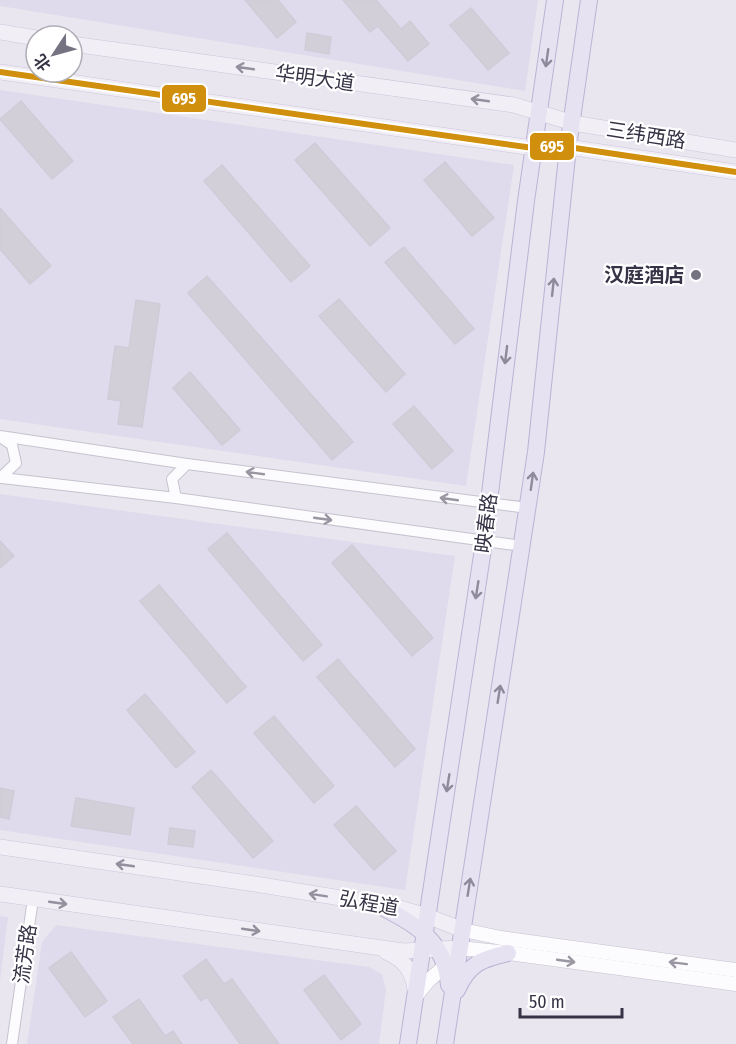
<svg xmlns="http://www.w3.org/2000/svg" width="736" height="1044" font-family="'Fira Sans Condensed','Noto Sans SC',sans-serif">
	<style>
		.residential { fill: #e0dbec }
		.building { fill: #d2cfd9; stroke: #cfccd8; stroke-width: 1.5 }
		.lines { fill: none; stroke-linecap: round; stroke-linejoin: round }
		.minor-casing { stroke: #c6c3ce; stroke-width: 12 }
		.tertiary-casing { stroke: #c6c3ce; stroke-width: 15 }
		.secondary-casing { stroke: #ccc5d9; stroke-width: 16 }
		.primary-casing { stroke: #bcb2d4; stroke-width: 18 }
		.minor { stroke: #fcfbfd; stroke-width: 10 }
		.tertiary { stroke: #fcfbfd; stroke-width: 14 }
		.secondary { stroke: #f1eef6; stroke-width: 15 }
		.primary { stroke: #e6e2f1; stroke-width: 16 }
		.bus-1-casing { stroke: #fff; stroke-width: 10 }
		.bus-1 { stroke: #d18f0e; stroke-width: 6 }
		.oneway { stroke: #8e8a9c }
		.oneway2 { stroke: #94909e }
		.oneway3 { stroke: #9a97a2 }
		.poi-dot { fill: #757282; stroke: #fff; stroke-width: 2 }
		.labels { text-anchor: middle; dominant-baseline: central; stroke-width: 4.5; stroke-linejoin: round; paint-order: stroke }
		.street-label { font-size: 20px; fill: #373346; stroke: #fff }
		.poi-label { font-size: 20px; font-weight: bold; fill: #373346; stroke: #fff; text-anchor: end }
		.line-badge { stroke: #fff; stroke-width: 2 }
		.badge-label { font-size: 16px; text-anchor: middle; font-weight: bold; fill: #fff }
	</style>
	<rect width="100%" height="100%" fill="#e9e6f0"/>
	<g class="residential">
		<polygon points="0,0 538,0 525,91 0,6"/>
		<polygon points="0,90 514,165 466,486 0,419"/>
		<polygon points="0,494 455,556 405,890 0,830"/>
		<polygon points="0,916 8,917 0,981"/>
		<polygon points="56,925 369,967 382,974 386,990 379,1044 27,1044 42,942"/>
	</g>
	<g class="building">
		<polygon points="245,0 278,0 296,22 277,38"/>
		<polygon points="343,0 376,0 401,29 410,21 429,44 408,61 378,26 370,32"/>
		<polygon points="471,8 509,53 488,70 450,25"/>
		<polygon points="307,33 331,37 329,54 305,50"/>
		<polygon points="21,101 73,161 52,179 0,119"/>
		<polygon points="315,143 390,228 370,246 295,160"/>
		<polygon points="445,162 494,218 472,236 424,180"/>
		<polygon points="222,165 310,266 291,282 204,181"/>
		<polygon points="0,208 51,266 30,284 0,249"/>
		<polygon points="404,247 474,329 455,344 385,262"/>
		<polygon points="207,276 353,442 332,460 188,293"/>
		<polygon points="339,299 405,374 386,392 319,316"/>
		<polygon points="136,300 160,304 142,427 118,424 121,401 108,399 115,346 129,348"/>
		<polygon points="190,372 240,430 222,445 173,388"/>
		<polygon points="414,406 453,451 432,469 393,424"/>
		<polygon points="227,533 322,645 303,661 208,549"/>
		<polygon points="0,541 14,556 0,568"/>
		<polygon points="352,545 433,638 412,656 332,563"/>
		<polygon points="159,585 246,687 227,703 140,601"/>
		<polygon points="338,659 415,749 395,767 317,677"/>
		<polygon points="145,694 195,752 176,768 127,710"/>
		<polygon points="274,716 334,786 314,803 254,733"/>
		<polygon points="211,770 273,841 253,858 192,787"/>
		<polygon points="0,788 14,791 9,819 0,817"/>
		<polygon points="76,798 134,808 130,835 71,826"/>
		<polygon points="356,806 396,851 374,870 334,825"/>
		<polygon points="170,828 195,831 193,847 168,844"/>
		<polygon points="71,952 107,1001 85,1017 49,968"/>
		<polygon points="206,959 224,984 232,979 279,1044 240,1044 207,997 201,1001 183,976"/>
		<polygon points="324,975 361,1024 341,1040 304,990"/>
		<polygon points="139,999 165,1036 173,1031 182,1044 133,1044 113,1017"/>
	</g>
	<g class="lines">
		<defs>
			<g id="minor">
				<polyline points="0,436 187,464"/>
				<polyline points="0,478 16,463 12,445 2,438"/>
				<polyline points="2,478 176,498"/>
				<polyline points="522,546 176,498 172,479 187,464 528,508"/>
				<polyline points="12,1044 33,899"/>
			</g>
			<g id="tertiary">
				<polyline points="463,930 501,938 736,970"/>
				<polyline points="459,948 508,953 736,984"/>
				<polyline points="415,997 428,981 452,960"/>
			</g>
			<g id="secondary">
				<polyline points="0,32 36,38"/>
				<polyline points="72,44 514,105 573,123 736,150"/>
				<polyline points="0,72 533,148 549,146 568,147 736,172"/>
				<polyline points="0,847 255,884 396,907 427,916 463,930"/>
				<polyline points="0,894 403,951 459,948"/>
				<path d="M386 952C404 960 413 971 415 990"/>
			</g>
			<g id="primary">
				<path d="M376 904C413 923 445 939 449 985"/>
				<path d="M457 990C469 963 482 959 508 953"/>
				<polyline points="408,1044 484,542 526,201 555,0"/>
				<polyline points="445,1044 536,452 568,147 589,0"/>
			</g>
		</defs>
		<use href="#minor" class="minor-casing"/>
		<use href="#tertiary" class="tertiary-casing"/>
		<use href="#secondary" class="secondary-casing"/>
		<use href="#primary" class="primary-casing"/>
		<use href="#minor" class="minor"/>
		<use href="#tertiary" class="tertiary"/>
		<use href="#secondary" class="secondary"/>
		<use href="#primary" class="primary"/>
		<defs>
			<polyline id="bus-1" points="0,72 533,148 549,146 568,147 736,172"/>
		</defs>
		<use href="#bus-1" class="bus-1-casing"/>
		<use href="#bus-1" class="bus-1"/>
	</g>
	<defs><path id="oneway-shaft" d="M-6 0H5M1.5-3L5.5 0L1.5 3" fill="none" stroke-width="1.6" stroke-linecap="round" stroke-linejoin="round" transform="scale(1.5)"/></defs>
	<g class="oneway">
		<use href="#oneway-shaft" transform="translate(547 58) rotate(98)"/>
		<use href="#oneway-shaft" transform="translate(553 287) rotate(-84)"/>
		<use href="#oneway-shaft" transform="translate(506 355) rotate(97)"/>
		<use href="#oneway-shaft" transform="translate(532 481) rotate(-82)"/>
		<use href="#oneway-shaft" transform="translate(477 590) rotate(99)"/>
		<use href="#oneway-shaft" transform="translate(499 694) rotate(-81)"/>
		<use href="#oneway-shaft" transform="translate(448 783) rotate(99)"/>
		<use href="#oneway-shaft" transform="translate(469 887) rotate(-81)"/>
	</g>
	<g class="oneway2">
		<use href="#oneway-shaft" transform="translate(245 68) rotate(-172)"/>
		<use href="#oneway-shaft" transform="translate(480 100) rotate(-172)"/>
		<use href="#oneway-shaft" transform="translate(125 865) rotate(-172)"/>
		<use href="#oneway-shaft" transform="translate(318 895) rotate(-171)"/>
		<use href="#oneway-shaft" transform="translate(58 903) rotate(8)"/>
		<use href="#oneway-shaft" transform="translate(251 930) rotate(8)"/>
	</g>
	<g class="oneway3">
		<use href="#oneway-shaft" transform="translate(255 473) rotate(-172)"/>
		<use href="#oneway-shaft" transform="translate(449 499) rotate(-172)"/>
		<use href="#oneway-shaft" transform="translate(323 519) rotate(8)"/>
		<use href="#oneway-shaft" transform="translate(566 961) rotate(8)"/>
		<use href="#oneway-shaft" transform="translate(678 963) rotate(-173)"/>
	</g>
	<circle class="poi-dot" cx="696" cy="275" r="6"/>
	<g class="labels">
		<g class="street-label">
			<text transform="translate(315 78) rotate(8)">华明大道</text>
			<text transform="translate(646 135) rotate(9)">三纬西路</text>
			<text transform="translate(486 523) rotate(-83)">映春路</text>
			<text transform="translate(369 903) rotate(10)">弘程道</text>
			<text transform="translate(25 954) rotate(-82)">流芳路</text>
		</g>
		<g class="poi-label">
			<text x="684" y="275">汉庭酒店</text>
		</g>
	</g>
	<g class="line-badge">
		<rect x="161" y="84" width="46" height="29" rx="6" fill="#d18f0e"/>
		<rect x="529" y="132" width="46" height="29" rx="6" fill="#d18f0e"/>
	</g>
	<g class="badge-label">
		<text x="184" y="104">695</text>
		<text x="552" y="152">695</text>
	</g>
	<g transform="translate(54 54) rotate(234)"><circle r="28" fill="#ffffff" stroke="#afadb5" stroke-width="1.5"/>
	<path d="M0-4.5L10 22L0 15L-10 22Z" fill="#757282"/>
	<text y="-9" font-size="16" font-weight="bold" text-anchor="middle" fill="#373346">北</text>
	</g>
	<path d="M520 1008v9h102v-9" fill="none" stroke="#373346" stroke-width="3"/>
	<text x="529" y="1008" font-size="18" fill="#373346" stroke="#ffffff" stroke-width="4.5" paint-order="stroke">50 m</text>
</svg>
